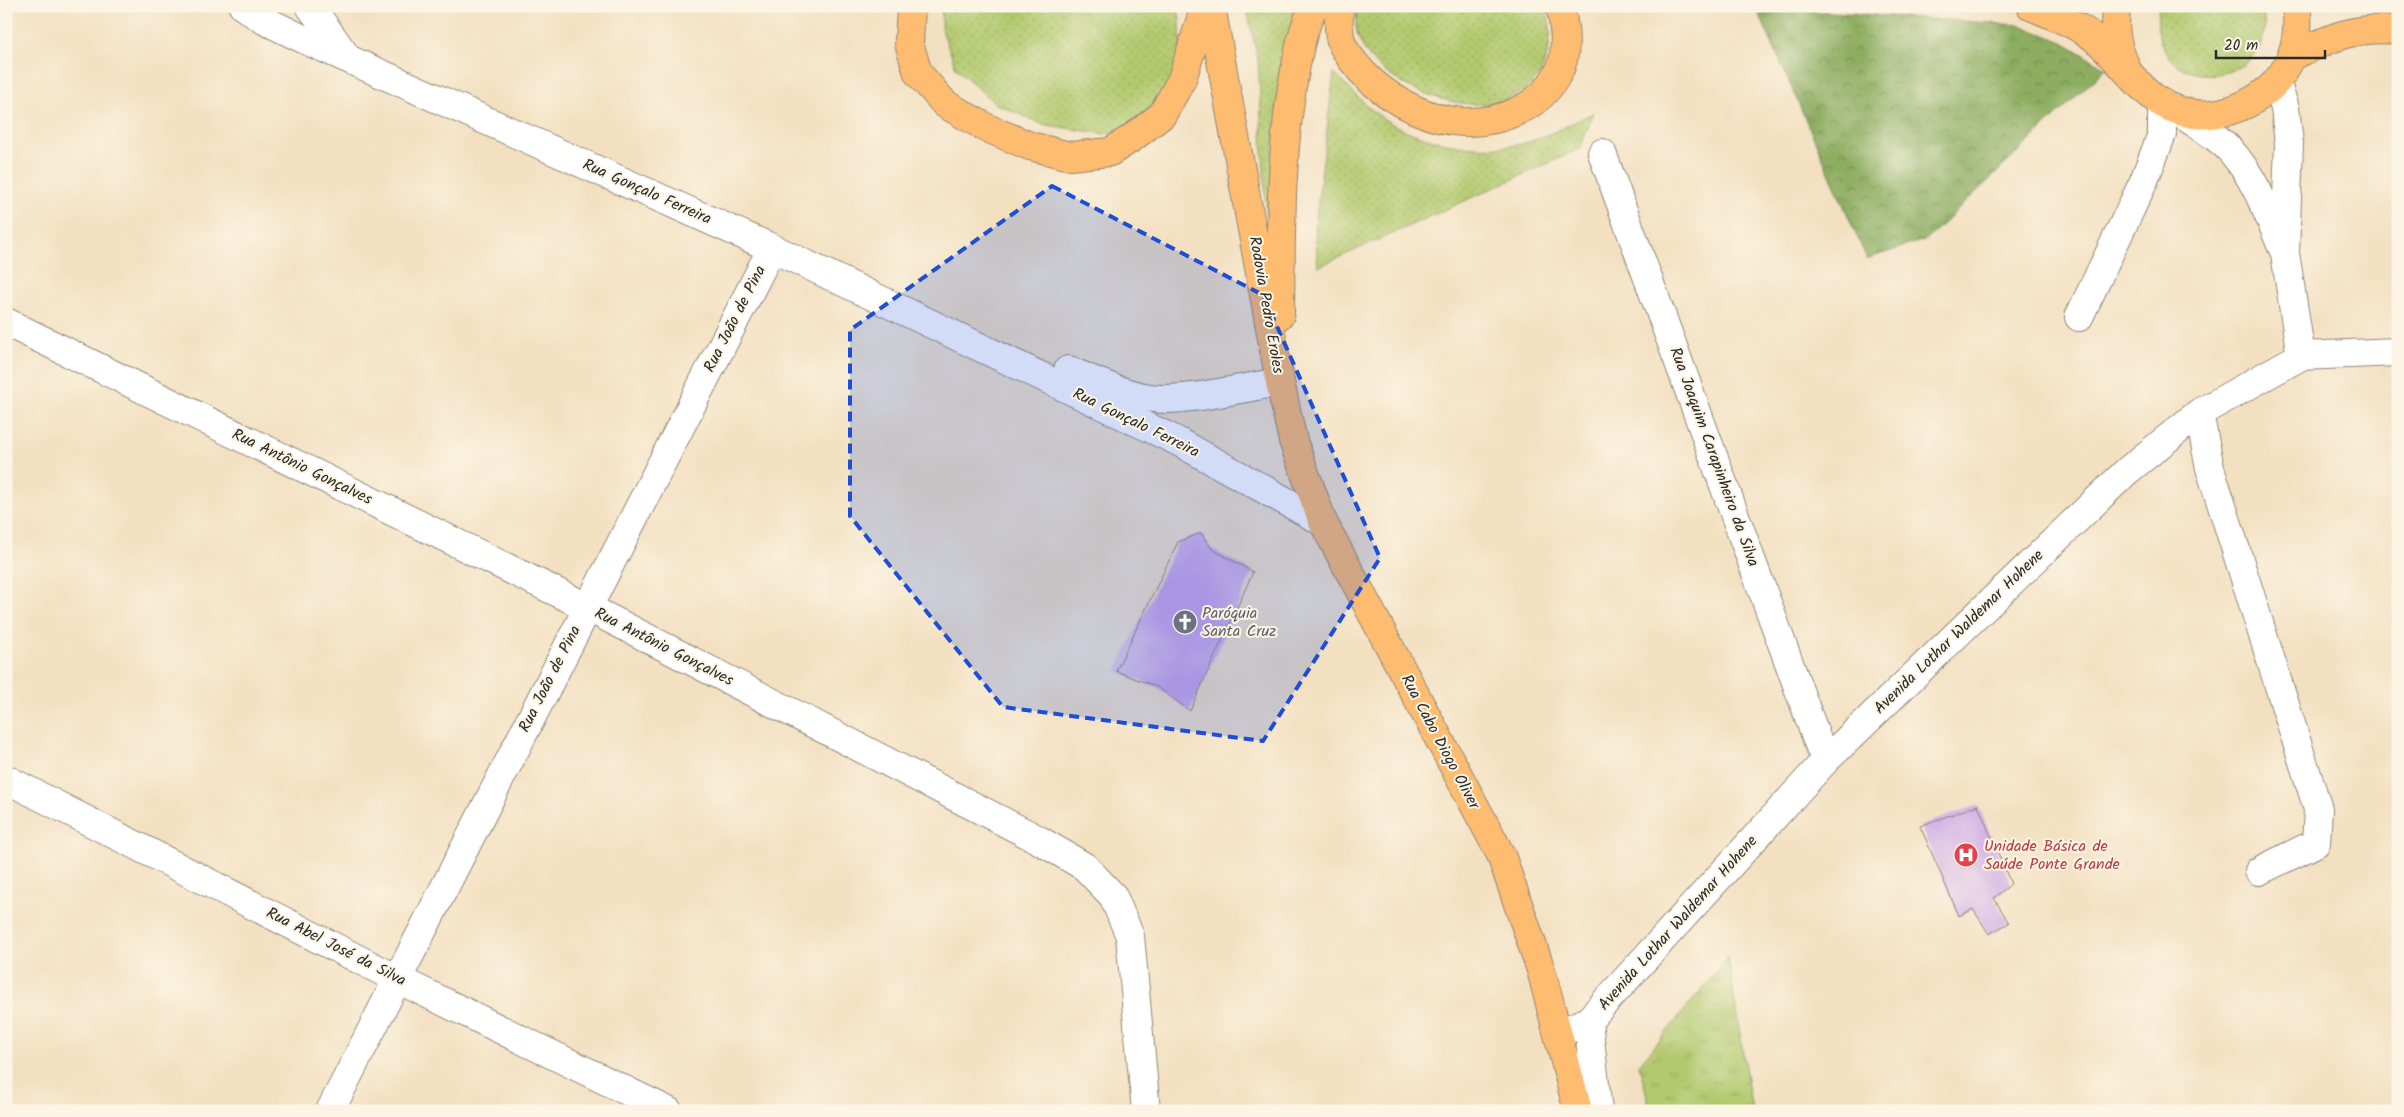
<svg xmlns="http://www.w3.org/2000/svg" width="2404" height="1117" font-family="Kalam,sans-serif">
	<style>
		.grass { fill: url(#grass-dots); stroke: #6e7a4c }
		.forest { fill: url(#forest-crowns); stroke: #5c6c46 }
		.park { fill: url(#park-tufts); stroke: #6e7a4c }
		.building { fill: #cda7e7 }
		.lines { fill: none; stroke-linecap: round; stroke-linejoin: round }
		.minor-casing { stroke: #8f8676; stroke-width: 30 }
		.major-casing { stroke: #8f8676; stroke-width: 30 }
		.highway-casing { stroke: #8f8676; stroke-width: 30 }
		.minor { stroke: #fff; stroke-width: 28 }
		.major { stroke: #febc70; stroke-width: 28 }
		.highway { stroke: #febc70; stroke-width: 28 }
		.marked { fill: #1d4ed8; fill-opacity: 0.2; stroke: #1d4ed8; stroke-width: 4; stroke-dasharray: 10 6; stroke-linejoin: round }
		.labels { text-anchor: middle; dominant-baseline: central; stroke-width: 4; stroke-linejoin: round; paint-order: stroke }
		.street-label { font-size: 16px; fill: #2b2b2b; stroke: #fcf5e5 }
		.worship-label { font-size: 16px; fill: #5b616d; stroke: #fcf5e5; text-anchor: start }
		.health-label { font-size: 16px; fill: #be3a42; stroke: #fcf5e5; text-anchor: start }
	</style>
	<defs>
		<pattern id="grass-dots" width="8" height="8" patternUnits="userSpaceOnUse" patternTransform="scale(1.25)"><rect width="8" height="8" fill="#b2c96e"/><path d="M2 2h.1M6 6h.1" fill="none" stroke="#99ad5f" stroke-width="1.8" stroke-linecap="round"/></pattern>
		<pattern id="forest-crowns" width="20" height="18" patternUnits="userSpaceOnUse" patternTransform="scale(1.25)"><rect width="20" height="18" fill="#8dad61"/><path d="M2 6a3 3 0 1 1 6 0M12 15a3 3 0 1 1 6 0" fill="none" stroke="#738d50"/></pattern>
		<pattern id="park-tufts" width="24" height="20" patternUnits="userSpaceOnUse" patternTransform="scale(1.25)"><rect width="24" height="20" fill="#b2c96e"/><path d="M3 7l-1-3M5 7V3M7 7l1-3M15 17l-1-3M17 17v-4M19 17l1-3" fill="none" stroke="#99ad5f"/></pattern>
	</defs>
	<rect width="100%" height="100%" fill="#fcf5e5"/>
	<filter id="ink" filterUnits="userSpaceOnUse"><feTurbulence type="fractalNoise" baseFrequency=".02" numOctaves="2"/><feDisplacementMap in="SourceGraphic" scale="10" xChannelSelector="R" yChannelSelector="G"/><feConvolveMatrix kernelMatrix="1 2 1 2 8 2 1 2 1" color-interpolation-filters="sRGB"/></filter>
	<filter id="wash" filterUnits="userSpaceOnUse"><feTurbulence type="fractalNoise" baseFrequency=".0096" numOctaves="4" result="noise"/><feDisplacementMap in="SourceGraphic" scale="20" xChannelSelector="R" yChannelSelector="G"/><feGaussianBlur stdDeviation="1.12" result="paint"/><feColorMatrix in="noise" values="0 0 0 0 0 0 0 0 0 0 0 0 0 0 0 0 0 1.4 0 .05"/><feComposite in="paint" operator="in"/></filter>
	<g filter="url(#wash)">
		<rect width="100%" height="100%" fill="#f3e0c1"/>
		<g class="grass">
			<polygon points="942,6 1177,6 1180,19 1181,59 1173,89 1128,131 1104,134 1042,124 996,104 956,68 941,27"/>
			<polygon points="1246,6 1299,6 1287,41 1280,73 1267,229 1258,59"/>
			<path d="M1357 6H1544C1552 22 1552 41 1546 58 1544 62 1543 69 1541 72 1531 88 1508 102 1490 104 1446 109 1370 80 1357 33 1355 25 1357 14 1357 6Z"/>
			<path d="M2159 6H2261C2289 87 2142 107 2159 6Z"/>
			<path d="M1334 73C1354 93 1376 118 1402 129 1433 143 1476 151 1510 146 1540 142 1568 125 1594 112L1580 149 1318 267 1315 225Z"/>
		</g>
		<polygon class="forest" points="1756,7 2020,25 2063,42 2106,68 1927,239 1867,259"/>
		<polygon class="park" points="1728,958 1752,1111 1651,1111 1639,1065"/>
		<g id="blocks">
			<g class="building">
				<polygon points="1201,533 1212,549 1253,572 1190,711 1157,687 1116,671 1178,542"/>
				<polygon points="1978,805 2011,884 1994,898 2009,923 1989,934 1973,909 1959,916 1920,826"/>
			</g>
		</g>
	</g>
	<g filter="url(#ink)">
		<use href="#blocks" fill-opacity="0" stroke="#8f8676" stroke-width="1"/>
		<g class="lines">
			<defs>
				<g id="minor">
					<polyline points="243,6 264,20 301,38 772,248 946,331 1177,441 1323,522"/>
					<polyline points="310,6 346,56"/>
					<polyline points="2276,82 2285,108 2289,143 2285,253 2301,356"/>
					<path d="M2172 108C2190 121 2214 133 2229 149 2255 177 2267 212 2282 247"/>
					<polyline points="1602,153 1825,761"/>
					<polyline points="2079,317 2143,183 2162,134 2162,103"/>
					<polyline points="6,322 587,607 1039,840 1085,867 1113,896 1130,936 1146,1111"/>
					<path d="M1068 370C1095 381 1122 394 1151 398 1184 403 1245 387 1280 382"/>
					<polyline points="2199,413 2210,468 2318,809 2316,843 2259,871"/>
					<polyline points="6,779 397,979 668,1111"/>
					<polyline points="1588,1021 1598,1111"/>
					<polyline points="1559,1033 1588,1021 1825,761 2127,471 2199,413 2301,356 2398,352"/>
					<polyline points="330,1111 772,248"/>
				</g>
				<g id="major">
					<polyline points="1211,6 1280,382 1293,441 1323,522 1501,855 1541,970 1578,1111"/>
					<path d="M2031 6C2053 16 2080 25 2098 41 2118 59 2141 91 2163 104 2198 124 2241 113 2269 89 2292 69 2301 36 2296 6"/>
					<path d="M2117 6C2112 28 2117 47 2126 67"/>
					<path d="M2291 57C2329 38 2355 26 2398 30"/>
					<path d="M1280 315C1281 238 1280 163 1292 87 1297 60 1301 31 1314 6"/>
				</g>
				<g id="highway">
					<polyline points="911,6 909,43 918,73 945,104 987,128 1030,146 1070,156 1110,152 1132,138 1162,115 1182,79 1205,6"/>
					<path d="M1339 6C1339 16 1338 27 1340 37 1342 49 1354 63 1362 72 1384 96 1421 117 1454 121 1494 126 1539 110 1558 73 1569 54 1565 27 1560 6"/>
				</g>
			</defs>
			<use href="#minor" class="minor-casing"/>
			<use href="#major" class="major-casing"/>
			<use href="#highway" class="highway-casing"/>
			<use href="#minor" class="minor"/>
			<use href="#major" class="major"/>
			<use href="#highway" class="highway"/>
		</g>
	</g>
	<path class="marked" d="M1052 186 1263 295 1380 558 1263 741 1003 707 850 516V330Z"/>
	<defs>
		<symbol id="church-disc" viewBox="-11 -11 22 22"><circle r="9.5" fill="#6b7280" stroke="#fcf5e5"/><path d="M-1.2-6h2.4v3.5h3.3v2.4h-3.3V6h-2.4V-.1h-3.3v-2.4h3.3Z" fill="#fff"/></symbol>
		<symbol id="hospital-disc" viewBox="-11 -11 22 22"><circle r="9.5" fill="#e0444e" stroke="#fcf5e5"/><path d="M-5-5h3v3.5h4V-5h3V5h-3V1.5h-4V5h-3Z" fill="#fff"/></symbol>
	</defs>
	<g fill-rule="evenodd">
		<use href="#church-disc" x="1171" y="608" width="28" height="28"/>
		<use href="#hospital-disc" x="1952" y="841" width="28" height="28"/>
	</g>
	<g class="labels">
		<g class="street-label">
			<text transform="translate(647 192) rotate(24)">Rua Gonçalo Ferreira</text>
			<text transform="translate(1266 305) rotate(80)">Rodovia Pedro Eroles</text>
			<text transform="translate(735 319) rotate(-63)">Rua João de Pina</text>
			<text transform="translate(1136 423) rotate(26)">Rua Gonçalo Ferreira</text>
			<text transform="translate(1714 457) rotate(70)">Rua Joaquim Carapinheiro da Silva</text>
			<text transform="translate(302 467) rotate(26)">Rua Antônio Gonçalves</text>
			<text transform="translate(1959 632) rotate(-44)">Avenida Lothar Waldemar Hohene</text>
			<text transform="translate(664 647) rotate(27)">Rua Antônio Gonçalves</text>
			<text transform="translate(550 679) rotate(-63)">Rua João de Pina</text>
			<text transform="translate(1440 742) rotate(62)">Rua Cabo Diogo Oliver</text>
			<text transform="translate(1678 923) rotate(-48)">Avenida Lothar Waldemar Hohene</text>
			<text transform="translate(336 947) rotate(27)">Rua Abel José da Silva</text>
		</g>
		<g class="worship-label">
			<text x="1202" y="613">Paróquia<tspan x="1202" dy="18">Santa Cruz</tspan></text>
		</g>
		<g class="health-label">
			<text x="1984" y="846">Unidade Básica de<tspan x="1984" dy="18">Saúde Ponte Grande</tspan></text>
		</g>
	</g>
	<rect width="2404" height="1117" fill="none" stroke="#fcf5e5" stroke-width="25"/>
	<path d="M2216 50v8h109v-8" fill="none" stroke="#2b2b2b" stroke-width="2.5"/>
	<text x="2224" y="50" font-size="15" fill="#2b2b2b" stroke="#fcf5e5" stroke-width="4" paint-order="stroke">20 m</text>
</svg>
